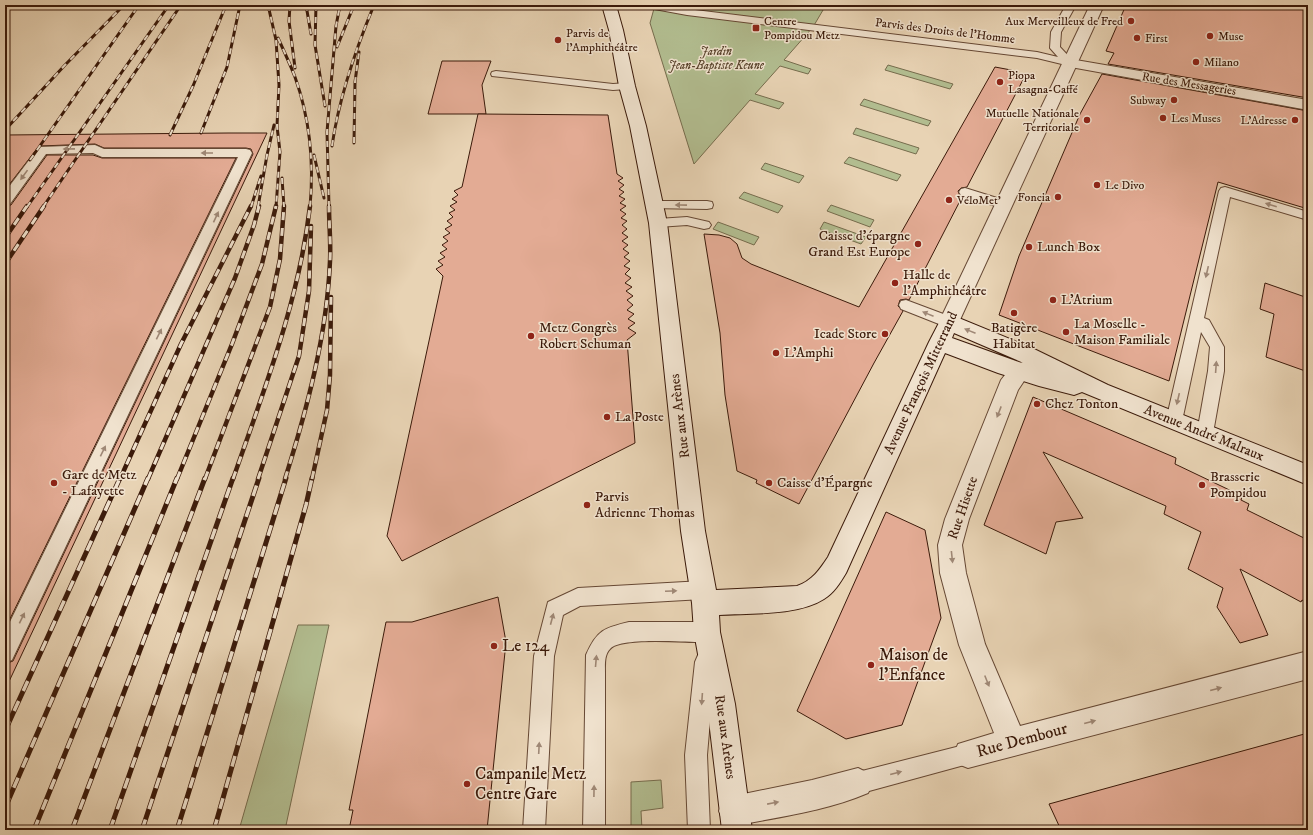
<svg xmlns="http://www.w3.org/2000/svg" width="1313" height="835" font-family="'IM FELL DW Pica',serif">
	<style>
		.green { fill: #b2bd90; stroke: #766c4d }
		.building { fill: #e3ab94; stroke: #3b1a0a }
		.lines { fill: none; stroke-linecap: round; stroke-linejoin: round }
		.service-casing { stroke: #664834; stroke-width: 2 }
		.minor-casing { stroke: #664834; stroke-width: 2 }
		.tertiary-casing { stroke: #664834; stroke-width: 2 }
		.secondary-casing { stroke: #3b1a0a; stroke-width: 2 }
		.service { fill: #f0e2ce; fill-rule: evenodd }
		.minor { fill: #f0e2ce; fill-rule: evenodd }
		.tertiary { fill: #f0e2ce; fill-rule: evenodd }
		.secondary { fill: #f0e2ce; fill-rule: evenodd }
		.rail-far2-casing { stroke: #3b1a0a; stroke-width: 3 }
		.rail-far1-casing { stroke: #3b1a0a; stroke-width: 4.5 }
		.rail-casing { stroke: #3b1a0a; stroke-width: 5 }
		.rail-far2 { stroke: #f0e2ce; stroke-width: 2; stroke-dasharray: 6; stroke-linecap: butt }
		.rail-far1 { stroke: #f0e2ce; stroke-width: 3; stroke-dasharray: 8; stroke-linecap: butt }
		.rail { stroke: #f0e2ce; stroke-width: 3.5; stroke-dasharray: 11; stroke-linecap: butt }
		.oneway { fill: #9f8876 }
		.poi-dot { fill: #8f2418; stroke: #f0e2ce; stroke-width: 1.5 }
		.labels { text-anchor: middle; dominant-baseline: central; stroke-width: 3; stroke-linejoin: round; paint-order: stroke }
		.far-poi-label { font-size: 12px; fill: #3b1a0a; stroke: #f0e2ce; text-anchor: start }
		.far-street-label { font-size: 12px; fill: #3b1a0a; stroke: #f0e2ce }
		.far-park-label { font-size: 12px; font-style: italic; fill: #59432c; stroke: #f0e2ce }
		.poi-label { font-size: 14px; fill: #3b1a0a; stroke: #f0e2ce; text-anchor: start }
		.street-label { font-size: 14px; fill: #3b1a0a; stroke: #f0e2ce }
		.near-poi-label { font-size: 17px; fill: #3b1a0a; stroke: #f0e2ce; text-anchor: start }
		.near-street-label { font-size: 17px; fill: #3b1a0a; stroke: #f0e2ce }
	</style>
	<rect width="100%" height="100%" fill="#e8d3b4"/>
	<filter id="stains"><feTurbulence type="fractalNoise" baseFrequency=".005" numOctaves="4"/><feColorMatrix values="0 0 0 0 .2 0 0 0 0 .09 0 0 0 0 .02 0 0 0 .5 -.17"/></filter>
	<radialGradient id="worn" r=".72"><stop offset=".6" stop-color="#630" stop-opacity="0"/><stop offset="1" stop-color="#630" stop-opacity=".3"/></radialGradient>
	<g class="green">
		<polygon points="655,5 826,5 813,27 784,60 811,69 808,74 780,66 755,94 784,103 779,109 750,100 694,164 650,23"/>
		<polygon points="888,65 953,84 950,89 885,70"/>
		<polygon points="864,99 931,121 928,126 860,105"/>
		<polygon points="856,128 919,148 916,154 853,134"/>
		<polygon points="849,157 901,175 897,181 844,163"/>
		<polygon points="765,163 804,176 799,183 761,169"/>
		<polygon points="744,192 783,206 778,213 739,198"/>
		<polygon points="831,205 874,220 870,227 827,211"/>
		<polygon points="718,222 759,237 754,245 713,229"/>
		<polygon points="824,222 866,237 861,244 820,229"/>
		<polygon points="298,625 329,625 285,830 239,830"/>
		<polygon points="661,780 663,808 641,811 642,830 631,830 631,782"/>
	</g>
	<g class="building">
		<polygon points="1126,5 1308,5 1308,98 1108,64 1114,53 1106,51"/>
		<polygon points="442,61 491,61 482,85 486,114 428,114"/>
		<polygon points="995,67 1011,70 1025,76 967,187 961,188 958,191 960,196 962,197 909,300 906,299 900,300 898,306 903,311 874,363 799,504 756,483 757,480 737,471 725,395 720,333 704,234 719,235 730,238 737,244 742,258 751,264 859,307"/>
		<polygon points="1102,74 1308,111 1308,209 1218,182 1169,381 999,315 1019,256 1080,114"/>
		<polygon points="478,114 608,115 617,174 623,178 618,181 624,185 619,189 624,192 619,196 625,199 620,203 626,206 620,210 626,214 621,218 627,221 622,225 627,229 622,233 628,237 622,241 628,245 623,249 629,253 624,257 630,261 624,266 630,269 625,274 631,278 625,283 632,287 626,291 633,296 627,300 633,305 627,310 634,314 628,319 635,323 628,328 636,333 627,340 635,443 402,561 387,536 443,276 436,269 443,265 438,261 445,257 440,253 447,249 442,245 448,241 443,237 450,233 445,229 452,225 447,221 453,217 449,213 455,210 450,206 457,202 452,199 458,195 454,191 462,187"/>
		<polygon points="228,133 267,133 5,690 5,664 13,661 253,154 251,149 246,148 104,148 95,144 39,146 5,190 5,135"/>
		<polygon points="47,155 93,155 102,158 236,158 5,629 5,206 11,205"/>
		<polygon points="1265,283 1308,298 1308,372 1266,357 1274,314 1260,309"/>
		<polygon points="1033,397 1176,458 1175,464 1242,496 1241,500 1249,504 1247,510 1308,540 1308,603 1302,600 1301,602 1240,569 1268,635 1240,643 1217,607 1223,588 1188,569 1201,532 1164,514 1166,506 1043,452 1083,518 1056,522 1046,554 984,525"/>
		<polygon points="886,512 925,530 941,618 902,725 846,739 797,711"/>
		<polygon points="498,597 506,642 487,830 349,830 353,810 349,810 386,622 412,622"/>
		<polygon points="1308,733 1308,830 1061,830 1049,804"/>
	</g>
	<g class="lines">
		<defs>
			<g id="service">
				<polygon points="644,5 665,5 687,9 1037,52 1058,57 1050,48 1051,32 1066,5 1076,5 1061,32 1060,47 1075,63 1070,66 1037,58 687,15 649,8"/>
				<polygon points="496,71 613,84 627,83 633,86 627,89 613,90 492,76 491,74 492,72"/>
				<polygon points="95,145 104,149 246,149 250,150 252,153 12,660 5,663 5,632 238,157 102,157 93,153 46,154 10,204 5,205 5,192 39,147"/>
				<polygon points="1225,187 1308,212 1308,220 1230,197 1204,318 1209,320 1224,347 1224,371 1213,433 1211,438 1205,440 1199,438 1197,433 1208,371 1210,347 1201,332 1182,421 1180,426 1174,428 1168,426 1166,421 1219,191 1221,188"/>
				<polygon points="965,188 1010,202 1011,205 1010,208 1005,209 961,195 959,192 961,189"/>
				<polygon points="654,201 707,201 712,202 713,205 712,208 707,209 649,208 648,205 649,202"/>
				<polygon points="687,217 709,222 711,225 709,228 704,229 687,225 658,227 653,226 651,223 653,220 658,219"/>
				<polygon points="906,300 954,318 956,322 954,326 949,328 901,309 899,305 901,301"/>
				<polygon points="703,581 710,584 712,590 710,596 703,599 580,606 563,615 554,656 545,830 523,830 534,656 548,602 578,588"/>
				<path d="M629 622H707L714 625C717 633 717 638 714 646L707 649 700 646 698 642C681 642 620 637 610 649 604 655 605 665 605 673V830H583L586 655C597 630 604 628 629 622Z"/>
				<polygon points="705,652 712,655 715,662 707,755 710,830 688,830 685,755 695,662 698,655"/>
				<polygon points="968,744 975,747 978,754 975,761 968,764 858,794 850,791 847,783 850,775 858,772"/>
			</g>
			<g id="minor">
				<polygon points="1070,59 1308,100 1308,110 1065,66 1063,63 1065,60"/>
				<polygon points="1040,356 1047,358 1050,364 1047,370 1026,378 1018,390 969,519 962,545 966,573 985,644 1020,726 1308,651 1308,679 968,768 958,764 954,754 958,744 994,733 959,645 940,573 938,545 945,519 1001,380 1012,366"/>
				<path d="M858 768 868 773 873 783 868 793C826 811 778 817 734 826L723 822 719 811 723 800 734 796 812 780Z"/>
			</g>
			<polygon id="tertiary" points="1090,5 1104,5 959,322 956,327 949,330 942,327 939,322"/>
			<path id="secondary" d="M602 5H616L623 30 635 86 646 126 667 223 705 531 716 590 797 586C812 581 820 569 828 557L929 342 942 317 949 314 1032 348 1108 385 1308 465V485L1082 392 1074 395 1039 386 998 373 945 353 846 573C840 583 834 593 824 599 798 616 750 613 719 615L720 632 735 704 752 830H722L707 704 694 632 692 603 681 531 649 223 630 126 619 86 609 30ZM954 333 1033 367 952 338Z"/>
		</defs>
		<use href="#service" class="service-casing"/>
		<use href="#minor" class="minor-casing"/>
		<use href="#tertiary" class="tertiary-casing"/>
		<use href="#secondary" class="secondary-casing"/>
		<use href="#service" class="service"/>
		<use href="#minor" class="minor"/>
		<use href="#tertiary" class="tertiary"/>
		<use href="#secondary" class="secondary"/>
		<defs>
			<g id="rail-far2">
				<polyline points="268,5 276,40 279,85 277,126 280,152 276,207"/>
				<polyline points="290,5 289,21 295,68"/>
				<polyline points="306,5 311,34"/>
				<polyline points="316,5 315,45 325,106"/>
				<path d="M278 38C284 51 290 64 295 77 310 119 314 164 310 207"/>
				<polyline points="337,47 354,5"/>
				<polyline points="5,130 65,65 124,5"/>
				<polyline points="201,133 227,67 240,5"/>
				<polyline points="170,135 193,86 226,5"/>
				<polyline points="354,143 355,82 359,52"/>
				<path d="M332 146C339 97 355 51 374 5"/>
				<polyline points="314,155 324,198"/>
				<polyline points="30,160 139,5"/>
				<polyline points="282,178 284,207"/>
				<polyline points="27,207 169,5"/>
				<polyline points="43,207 181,5"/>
				<polyline points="251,207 261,176"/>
				<polyline points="258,207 267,155 274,125"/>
				<polyline points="329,207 327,132 336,26 340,5"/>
			</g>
			<g id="rail-far1">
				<polyline points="5,238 27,206"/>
				<polyline points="5,264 44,206"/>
				<polyline points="120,479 181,344 251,206"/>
				<polyline points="148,479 235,278 254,225 259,206"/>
				<polyline points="177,479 232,344 262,264 276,206"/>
				<polyline points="205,479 270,307 280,259 284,206"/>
				<path d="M233 479C264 390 299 301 310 206"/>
				<polyline points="258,479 299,356 309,291 311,226"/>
				<path d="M285 479C307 409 327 335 330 261 331 243 329 225 329 206"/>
				<polyline points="312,479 327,410 330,375 331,297"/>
			</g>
			<g id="rail">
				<polyline points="5,731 120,478"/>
				<polyline points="5,808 148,478"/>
				<polyline points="34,830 177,478"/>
				<polyline points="72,830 205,478"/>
				<polyline points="110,830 233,478"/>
				<polyline points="142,830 259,478"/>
				<polyline points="177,830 286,478"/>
				<polyline points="214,830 306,505 312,478"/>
			</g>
		</defs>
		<use href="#rail-far2" class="rail-far2-casing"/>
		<use href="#rail-far1" class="rail-far1-casing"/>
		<use href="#rail" class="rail-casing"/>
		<use href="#rail-far2" class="rail-far2"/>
		<use href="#rail-far1" class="rail-far1"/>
		<use href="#rail" class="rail"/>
	</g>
	<defs><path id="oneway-solid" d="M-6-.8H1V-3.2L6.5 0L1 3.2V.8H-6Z"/></defs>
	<g class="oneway">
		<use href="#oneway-solid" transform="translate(69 149) rotate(179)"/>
		<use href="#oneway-solid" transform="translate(207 153) rotate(-180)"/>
		<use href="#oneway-solid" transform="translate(24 175) rotate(126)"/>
		<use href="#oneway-solid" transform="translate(681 205) rotate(-179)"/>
		<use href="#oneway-solid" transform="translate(1271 205) rotate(-163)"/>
		<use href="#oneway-solid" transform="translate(216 217) rotate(-65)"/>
		<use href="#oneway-solid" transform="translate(1207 272) rotate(103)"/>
		<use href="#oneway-solid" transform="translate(928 314) rotate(-158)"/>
		<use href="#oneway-solid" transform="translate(970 331) rotate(-158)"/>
		<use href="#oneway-solid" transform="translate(159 334) rotate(-64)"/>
		<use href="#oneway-solid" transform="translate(1216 367) rotate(-86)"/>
		<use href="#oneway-solid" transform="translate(1178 399) rotate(103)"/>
		<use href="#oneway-solid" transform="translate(999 412) rotate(111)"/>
		<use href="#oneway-solid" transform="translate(103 451) rotate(-64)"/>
		<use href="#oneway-solid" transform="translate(952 557) rotate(84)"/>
		<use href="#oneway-solid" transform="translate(671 591) rotate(-3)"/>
		<use href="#oneway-solid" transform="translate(22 618) rotate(-64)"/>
		<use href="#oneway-solid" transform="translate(552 619) rotate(-75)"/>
		<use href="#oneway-solid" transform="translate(596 661) rotate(-85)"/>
		<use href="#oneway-solid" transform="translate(987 681) rotate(68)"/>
		<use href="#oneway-solid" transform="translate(1216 689) rotate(-15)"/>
		<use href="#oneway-solid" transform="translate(702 699) rotate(94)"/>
		<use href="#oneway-solid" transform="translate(1090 722) rotate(-15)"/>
		<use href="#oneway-solid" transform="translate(539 748) rotate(-87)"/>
		<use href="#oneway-solid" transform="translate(896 773) rotate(-15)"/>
		<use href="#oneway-solid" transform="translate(594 791) rotate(-89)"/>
		<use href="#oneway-solid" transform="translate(773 803) rotate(-11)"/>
	</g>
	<g class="poi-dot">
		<circle cx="1131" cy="21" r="4"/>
		<rect x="752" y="24" width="8" height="8" rx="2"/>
		<circle cx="1210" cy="36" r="4"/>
		<circle cx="1137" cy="38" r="4"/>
		<circle cx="558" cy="40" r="4"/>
		<circle cx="1196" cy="62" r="4"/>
		<circle cx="1000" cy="82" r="4"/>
		<circle cx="1174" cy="100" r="4"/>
		<circle cx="1163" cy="118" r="4"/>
		<circle cx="1087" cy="120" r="4"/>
		<circle cx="1295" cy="120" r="4"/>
		<circle cx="1097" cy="185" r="4"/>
		<circle cx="1058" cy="197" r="4"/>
		<circle cx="949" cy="200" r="4"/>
		<circle cx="918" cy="244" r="4"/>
		<circle cx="1029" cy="247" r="4"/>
		<circle cx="895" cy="283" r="4"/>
		<circle cx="1053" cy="300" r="4"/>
		<circle cx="1014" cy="313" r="4"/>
		<circle cx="1066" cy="332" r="4"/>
		<circle cx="885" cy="334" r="4"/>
		<circle cx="531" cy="336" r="4"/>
		<circle cx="776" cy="353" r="4"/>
		<circle cx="1037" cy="404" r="4"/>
		<circle cx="607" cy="417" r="4"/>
		<circle cx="54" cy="483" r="4"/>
		<circle cx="769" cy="483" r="4"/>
		<circle cx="1202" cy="485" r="4"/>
		<circle cx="587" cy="505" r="4"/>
		<circle cx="494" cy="646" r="4"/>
		<circle cx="871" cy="665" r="4"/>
		<circle cx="467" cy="784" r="4"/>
	</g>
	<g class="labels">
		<g class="far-poi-label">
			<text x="764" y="21">Centre<tspan x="764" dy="14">Pompidou Metz</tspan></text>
			<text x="1123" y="21" text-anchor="end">Aux Merveilleux de Fred</text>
			<text x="566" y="33">Parvis de<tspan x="566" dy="14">l'Amphithéâtre</tspan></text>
			<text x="1218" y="36">Muse</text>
			<text x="1145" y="38">First</text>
			<text x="1204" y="62">Milano</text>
			<text x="1008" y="75">Piopa<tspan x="1008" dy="14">Lasagna-Caffé</tspan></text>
			<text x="1166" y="100" text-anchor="end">Subway</text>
			<text x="1079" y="113" text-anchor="end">Mutuelle Nationale<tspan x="1079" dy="14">Territoriale</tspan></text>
			<text x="1171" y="118">Les Muses</text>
			<text x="1287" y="120" text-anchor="end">L'Adresse</text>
			<text x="1105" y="185">Le Divo</text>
			<text x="1050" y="197" text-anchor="end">Foncia</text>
			<text x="957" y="200">VéloMet'</text>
		</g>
		<g class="far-street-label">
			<text transform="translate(945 31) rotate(7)">Parvis des Droits de l'Homme</text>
			<text transform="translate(1189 84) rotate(9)">Rue des Messageries</text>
		</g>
		<g class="far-park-label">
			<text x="716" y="51">Jardin<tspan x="716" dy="14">Jean-Baptiste Keune</tspan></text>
		</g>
		<g class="poi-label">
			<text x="910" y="236" text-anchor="end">Caisse d'épargne<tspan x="910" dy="16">Grand Est Europe</tspan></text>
			<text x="1037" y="247">Lunch Box</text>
			<text x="903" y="275">Halle de<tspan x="903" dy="16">l'Amphithéâtre</tspan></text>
			<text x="1061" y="300">L'Atrium</text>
			<text x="1074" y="324">La Moselle -<tspan x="1074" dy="16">Maison Familiale</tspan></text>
			<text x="539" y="328">Metz Congrès<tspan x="539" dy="16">Robert Schuman</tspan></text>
			<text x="1014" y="328" text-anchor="middle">Batigère<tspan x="1014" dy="16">Habitat</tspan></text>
			<text x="877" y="334" text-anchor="end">Icade Store</text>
			<text x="784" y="353">L'Amphi</text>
			<text x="1045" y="404">Chez Tonton</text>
			<text x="615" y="417">La Poste</text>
			<text x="62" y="475">Gare de Metz<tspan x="62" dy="16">- Lafayette</tspan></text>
			<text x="1210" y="477">Brasserie<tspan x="1210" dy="16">Pompidou</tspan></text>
			<text x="777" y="483">Caisse d'Épargne</text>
			<text x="595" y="497">Parvis<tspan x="595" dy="16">Adrienne Thomas</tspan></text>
		</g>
		<g class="street-label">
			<text transform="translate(921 383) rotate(-65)">Avenue François Mitterrand</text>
			<text transform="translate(680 416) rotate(-97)">Rue aux Arènes</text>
			<text transform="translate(1204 433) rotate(22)">Avenue André Malraux</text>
			<text transform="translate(963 508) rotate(-71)">Rue Hisette</text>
			<text transform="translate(725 737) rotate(82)">Rue aux Arènes</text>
		</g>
		<g class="near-poi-label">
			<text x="502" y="646">Le 124</text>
			<text x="879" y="655">Maison de<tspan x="879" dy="20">l'Enfance</tspan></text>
			<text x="475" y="774">Campanile Metz<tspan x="475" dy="20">Centre Gare</tspan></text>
		</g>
		<g class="near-street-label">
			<text transform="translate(1022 740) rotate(-15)">Rue Dembour</text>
		</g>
	</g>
	<rect width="1313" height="835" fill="none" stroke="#e8d3b4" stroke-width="20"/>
	<rect x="6" y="6" width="1301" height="823" fill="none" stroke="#3b1a0a" stroke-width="2"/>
	<rect x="10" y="10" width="1293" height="815" fill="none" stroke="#3b1a0a"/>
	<rect width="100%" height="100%" filter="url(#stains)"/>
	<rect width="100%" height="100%" fill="url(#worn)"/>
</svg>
